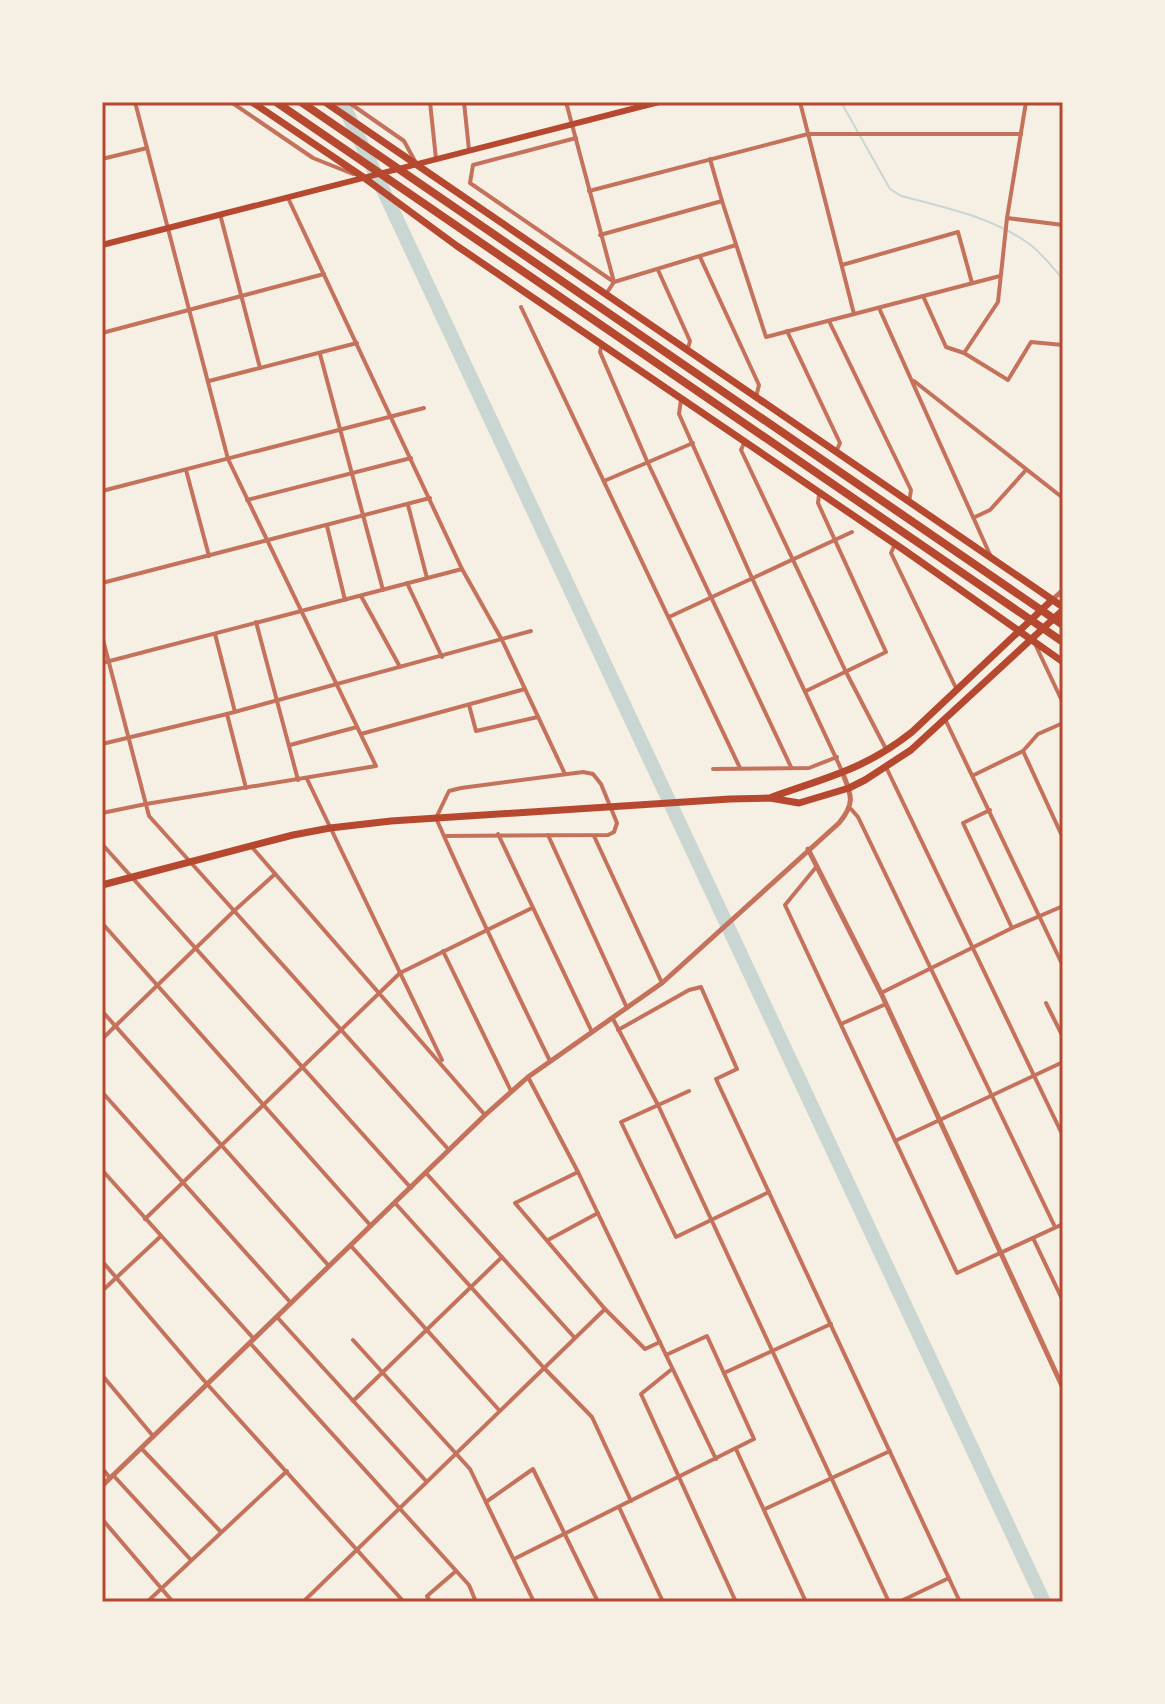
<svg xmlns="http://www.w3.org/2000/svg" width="1165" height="1704" font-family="Jost,sans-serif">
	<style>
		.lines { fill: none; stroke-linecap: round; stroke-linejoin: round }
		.stream { stroke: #c9d6d2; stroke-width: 2 }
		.river { stroke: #c9d6d2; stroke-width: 14 }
		.minor { stroke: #c5725c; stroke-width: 4 }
		.tertiary { stroke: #c5725c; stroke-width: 5 }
		.secondary { stroke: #b5482f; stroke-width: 6 }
		.primary { stroke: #b5482f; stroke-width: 7 }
		.trunk { stroke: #b5482f; stroke-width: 7 }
		.motorway { stroke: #b5482f; stroke-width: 8 }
		.neatline { fill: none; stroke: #b5482f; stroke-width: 3 }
	</style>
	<rect width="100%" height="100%" fill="#f6efe4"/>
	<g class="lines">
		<path class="stream" d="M841 102 890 189 901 196C944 207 991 217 1028 243 1042 253 1052 267 1063 279"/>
		<polyline class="river" points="342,102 1044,1602"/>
		<g class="minor">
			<polyline points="231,102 313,158 353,174"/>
			<polyline points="348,102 404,141 416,163"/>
			<polyline points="430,102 436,159"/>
			<polyline points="464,102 469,150"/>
			<polyline points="566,102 614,282 736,245"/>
			<polyline points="800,102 854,314"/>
			<polyline points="576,138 473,165 470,183 614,282 606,294"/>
			<polyline points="102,159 147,148"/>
			<polyline points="589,191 808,134 1021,134"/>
			<polyline points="288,198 462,569 502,640 565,774"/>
			<polyline points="722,201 766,337 1000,276"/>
			<polyline points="220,214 260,368"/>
			<polyline points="1007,218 1063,225"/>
			<polyline points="600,235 722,201 710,159"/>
			<polyline points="700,257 759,385 756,397"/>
			<polyline points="842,265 958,232 972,283"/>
			<polyline points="658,270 690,341 688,348"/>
			<polyline points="923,296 946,347 964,353 1008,380 1031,342 1063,345"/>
			<polyline points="521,307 740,768"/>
			<polyline points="879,308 991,557"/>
			<polyline points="829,321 911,490 909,502"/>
			<polyline points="787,331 840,443 836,452"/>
			<polyline points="102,333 324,274"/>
			<polyline points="602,344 600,352 647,461 791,767"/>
			<polyline points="964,353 998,302 1007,218 1026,102"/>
			<polyline points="320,354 383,590"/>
			<polyline points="209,381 357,343"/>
			<polyline points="914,381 1063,498"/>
			<polyline points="681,400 679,414 752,578 842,771"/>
			<polyline points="745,441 741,450 846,672 886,749"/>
			<polyline points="186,470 209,556"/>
			<polyline points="604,481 693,443"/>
			<polyline points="102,491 424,408"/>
			<polyline points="247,500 411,458"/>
			<polyline points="408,505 427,578"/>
			<polyline points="975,517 990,510 1026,470"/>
			<polyline points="327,526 345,600"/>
			<polyline points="895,544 891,553 956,688"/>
			<polyline points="102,583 430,498"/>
			<polyline points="407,583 442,657"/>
			<polyline points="361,596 400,667"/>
			<polyline points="669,617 852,532"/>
			<polyline points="256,622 298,780"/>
			<polyline points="215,634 235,712"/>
			<polyline points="102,636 149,816 449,1150"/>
			<polyline points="1036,646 1063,703"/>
			<polyline points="102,663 462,569"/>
			<polyline points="806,691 886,652 818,503 819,495"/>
			<polyline points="469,705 476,731 538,717"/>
			<polyline points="227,714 246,788"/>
			<polyline points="945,719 1063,966"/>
			<polyline points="361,734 525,689"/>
			<polyline points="102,744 227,714 531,631"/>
			<polyline points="290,745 357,727"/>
			<polyline points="1023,751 1063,838"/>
			<polyline points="886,767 1063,1136"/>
			<polyline points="713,769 809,768 837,757"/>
			<polyline points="974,775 1023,751 1038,734 1063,723"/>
			<polyline points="307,779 442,1060"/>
			<polyline points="851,809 858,817 1055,1227"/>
			<polyline points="990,810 963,823 1012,928"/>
			<polyline points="102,813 146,804 376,766 228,459 135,102"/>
			<polyline points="498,834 592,1032"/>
			<polyline points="548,835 627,1008"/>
			<path d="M444 836 608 835 614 832 617 823 601 784 593 774 583 772 461 788 449 791 436 818C472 900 511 981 550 1061"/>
			<polyline points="594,836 662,983"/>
			<polyline points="102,844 411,1188"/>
			<polyline points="251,846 485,1115"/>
			<polyline points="817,866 785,905 957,1273 1063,1224"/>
			<polyline points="102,923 371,1226"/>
			<polyline points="443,951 511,1091"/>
			<polyline points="881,993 1012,928 1063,906"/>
			<polyline points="1046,1003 1063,1037"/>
			<polyline points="102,1011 329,1266"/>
			<polyline points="613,1019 658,1105 889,1602"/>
			<polyline points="841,1024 886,1004"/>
			<polyline points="618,1030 689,990 701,987 737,1069 716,1079 960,1602"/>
			<polyline points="102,1039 234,911 275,874"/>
			<polyline points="528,1077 578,1172 716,1459"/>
			<polyline points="689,1091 621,1122 676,1237 769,1192"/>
			<polyline points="102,1092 291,1303"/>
			<polyline points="895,1141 1063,1062"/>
			<polyline points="102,1170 254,1339"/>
			<polyline points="578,1172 515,1203 605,1309 645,1349 660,1342"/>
			<polyline points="426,1173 574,1337"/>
			<polyline points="395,1203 544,1368 592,1417 631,1501"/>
			<polyline points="145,1219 400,973 532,908"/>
			<polyline points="1033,1238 1063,1301"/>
			<polyline points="548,1240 598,1213"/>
			<polyline points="351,1246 499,1410"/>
			<polyline points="102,1261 207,1384 404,1602"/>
			<polyline points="102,1291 161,1236"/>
			<polyline points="277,1317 426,1481"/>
			<polyline points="353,1340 470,1469 534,1602"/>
			<polyline points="250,1343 469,1585 476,1602"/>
			<polyline points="672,1369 641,1394 736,1602"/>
			<polyline points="724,1373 831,1324"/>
			<polyline points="102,1375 153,1436"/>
			<polyline points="353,1401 502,1257"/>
			<polyline points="141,1448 221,1532"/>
			<polyline points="736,1449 806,1602"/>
			<polyline points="102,1468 110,1478"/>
			<polyline points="113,1475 191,1560"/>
			<polyline points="486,1502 533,1469 598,1602"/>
			<polyline points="619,1507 663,1602"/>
			<polyline points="765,1509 890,1451"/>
			<polyline points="102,1519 173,1602"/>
			<polyline points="514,1559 754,1439 707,1336 666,1355"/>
			<polyline points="147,1602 287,1471"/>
			<polyline points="303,1602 605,1309"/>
			<polyline points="430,1602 427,1596 456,1571"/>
			<polyline points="899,1602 949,1578"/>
		</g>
		<g class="tertiary">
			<polyline points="1063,307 1063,321"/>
			<polyline points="1052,600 1063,590"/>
			<polyline points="808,849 881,993 1063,1388"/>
			<path d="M102 1486 485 1115 528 1077 662 983 839 823C855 804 852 796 843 774"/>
		</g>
		<polyline class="secondary" points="102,245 659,102"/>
		<g class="primary">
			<path d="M772 797C827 777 864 770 912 732L1052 600"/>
			<polyline points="102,885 293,835 330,828 391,821 730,799 770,798 799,803 849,788 865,780 911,750 1063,610"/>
		</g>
		<g class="trunk">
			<polyline points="252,102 363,177 457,246 904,550 1063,662"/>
			<polyline points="325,102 1063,607"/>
		</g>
		<g class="motorway">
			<polyline points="276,102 1063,642"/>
			<polyline points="301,102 1063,625"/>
		</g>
	</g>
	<rect width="1165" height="1704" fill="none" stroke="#f6efe4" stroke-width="208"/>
	<rect x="104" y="104" width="957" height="1496" class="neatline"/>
</svg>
